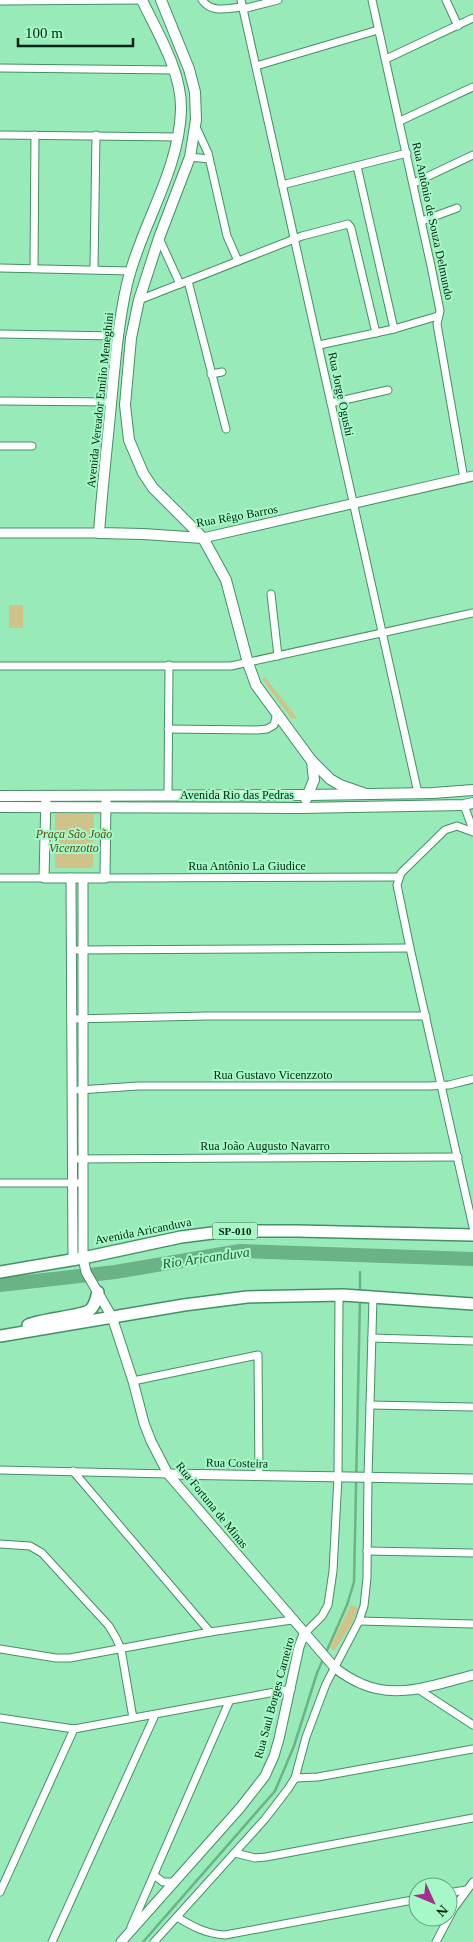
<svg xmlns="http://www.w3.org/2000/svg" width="473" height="1942" font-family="'Times New Roman',serif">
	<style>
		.green { fill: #d0c38a }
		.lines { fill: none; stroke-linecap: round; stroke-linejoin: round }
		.stream { stroke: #6ab387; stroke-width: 2.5 }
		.river { stroke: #6ab387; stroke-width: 14 }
		.minor-casing { stroke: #419164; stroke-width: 9 }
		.tertiary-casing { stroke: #419164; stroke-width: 11 }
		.secondary-casing { stroke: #419164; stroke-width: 12 }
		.trunk-casing { stroke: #419164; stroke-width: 14 }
		.minor { stroke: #fff; stroke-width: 7 }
		.tertiary { stroke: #fff; stroke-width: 9 }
		.secondary { stroke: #fff; stroke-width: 10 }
		.trunk { stroke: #fff; stroke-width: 11 }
		.labels { text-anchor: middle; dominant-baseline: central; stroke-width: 4; stroke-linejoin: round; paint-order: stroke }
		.shield { fill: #a6f8c6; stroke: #346549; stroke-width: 1 }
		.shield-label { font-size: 11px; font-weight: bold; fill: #032614 }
		.street-label { font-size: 12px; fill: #032614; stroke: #a6f8c6 }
		.park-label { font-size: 12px; font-style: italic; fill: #5a4e13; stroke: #a6f8c6 }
		.water-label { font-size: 14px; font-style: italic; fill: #22593b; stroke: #a6f8c6 }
	</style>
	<rect width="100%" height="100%" fill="#99eab9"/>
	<g class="green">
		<rect x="9" y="605" width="14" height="23"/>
		<polygon points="265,677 297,718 292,719 262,679"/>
		<polygon points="55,814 94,814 93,868 55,868"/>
		<polygon points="351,1605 358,1608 352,1623 334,1651 330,1647"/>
	</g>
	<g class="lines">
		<g class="stream">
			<polyline points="360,1272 360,1293"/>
			<polyline points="143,1942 275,1791 294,1746 317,1673 347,1605 354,1582 360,1298"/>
		</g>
		<polyline class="river" points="0,1285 115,1272 240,1251 473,1259"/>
		<defs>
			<g id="minor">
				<path d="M202 0C212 14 228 8 243 7"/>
				<polyline points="241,0 418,793"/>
				<polyline points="372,0 431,266 440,311 437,324 464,479"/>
				<polyline points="446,0 458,26"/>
				<polyline points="0,1 142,0"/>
				<polyline points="243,9 278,0"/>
				<polyline points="386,59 473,18"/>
				<polyline points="256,66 378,30"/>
				<polyline points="0,68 174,70"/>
				<polyline points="400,121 473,87"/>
				<polyline points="196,127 208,153 227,236 238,261"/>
				<polyline points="0,135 179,137"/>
				<polyline points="190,157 209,159"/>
				<polyline points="357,166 394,329"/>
				<polyline points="414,183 473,155"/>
				<polyline points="282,185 407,153"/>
				<polyline points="422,221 457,208"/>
				<polyline points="159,238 180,284"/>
				<polyline points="0,268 131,271"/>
				<polyline points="34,268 35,135"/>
				<polyline points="94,269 96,135"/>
				<polyline points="188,281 226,429"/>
				<polyline points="139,300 302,236 348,224 351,228 376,333"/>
				<polyline points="0,334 117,336"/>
				<polyline points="319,345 394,329 438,316"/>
				<polyline points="211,374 222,372"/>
				<polyline points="0,401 112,402"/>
				<polyline points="331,403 388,390"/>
				<polyline points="0,446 32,446"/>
				<polyline points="271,594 278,656"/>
				<polyline points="0,666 231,666 473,613"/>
				<polyline points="168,729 257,730 267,729 274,725 277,713"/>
				<polyline points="168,796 169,665"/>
				<polyline points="464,805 473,830"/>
				<polyline points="473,832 457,826 445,830 401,873 397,885 410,948 473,1227"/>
				<polyline points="0,878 44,878"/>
				<polyline points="105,878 398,877"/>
				<polyline points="71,950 410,948"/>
				<polyline points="71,1019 207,1016 426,1016"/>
				<polyline points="79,1090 138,1086 429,1086 449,1085 473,1079"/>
				<polyline points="72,1159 458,1157"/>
				<polyline points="0,1183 83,1183"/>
				<polyline points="372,1338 473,1341"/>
				<polyline points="133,1381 258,1355 259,1476"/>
				<polyline points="370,1405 473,1407"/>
				<polyline points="0,1470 168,1474"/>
				<polyline points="73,1471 210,1632"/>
				<polyline points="0,1544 30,1546 42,1553 109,1626 116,1638 121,1649 133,1718"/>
				<polyline points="367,1551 473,1553"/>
				<polyline points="359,1621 473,1624"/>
				<polyline points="304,1634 322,1616 328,1605 333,1571 338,1477 339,1295"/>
				<polyline points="0,1649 56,1658 70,1658 210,1632 292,1620"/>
				<polyline points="418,1689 473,1725"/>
				<polyline points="0,1718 74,1729 291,1689"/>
				<polyline points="295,1778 318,1777 473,1749"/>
				<polyline points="235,1853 255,1858 266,1857 473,1818"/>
				<polyline points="154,1875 163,1882 175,1882"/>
				<polyline points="0,1892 74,1729"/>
				<polyline points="448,1893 466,1890"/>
				<path d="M177 1917C193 1927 207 1934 225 1935L418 1899"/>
				<polyline points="131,1927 229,1702"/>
				<polyline points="52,1942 155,1715"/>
				<polyline points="154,1942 265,1819 288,1789 295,1778 306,1737 326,1684 359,1621 364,1606 367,1578 368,1477 373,1297"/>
				<polyline points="436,1942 454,1908 473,1882"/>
			</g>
			<g id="tertiary">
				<polyline points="0,533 99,533"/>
				<polyline points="203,538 473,476"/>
				<polyline points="46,796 44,878 105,878 106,801"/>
				<polyline points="71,878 73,1259"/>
				<path d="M83 879V1258L86 1272 112 1317 133 1381 144 1423 151 1441 168 1474 335 1668C343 1674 352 1680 362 1684 398 1700 437 1684 473 1675"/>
				<polyline points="168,1474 473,1479"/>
				<polyline points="121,1942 240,1808 265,1776 274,1756 279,1739 299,1647 304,1634"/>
			</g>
			<g id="secondary">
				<path d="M142 0C158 34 182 72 181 110 179 172 141 225 127 284 118 324 115 363 111 404 107 447 102 490 99 533L143 534 203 538"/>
				<polyline points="161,0 189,69 195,92 196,120 190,157 159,238 139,300 131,338 125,405 129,440 143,473 153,488 203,538 226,580 248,663 256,685 311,760 330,779 340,785 366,794"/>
				<polyline points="0,796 309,795 433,793 473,790"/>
				<polyline points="306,799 314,780 312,761"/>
				<polyline points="0,807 299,808 464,805 473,803"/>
			</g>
			<g id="trunk">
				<polyline points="0,1272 83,1258 181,1237 228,1231 297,1231 473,1235"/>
				<path d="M28 1325C41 1319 83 1316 90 1310 95 1306 96 1299 98 1292"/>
				<polyline points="0,1336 184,1305 247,1297 343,1295 473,1304"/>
			</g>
		</defs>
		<use href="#minor" class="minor-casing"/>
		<use href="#tertiary" class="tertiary-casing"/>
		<use href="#secondary" class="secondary-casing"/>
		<use href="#trunk" class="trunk-casing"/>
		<use href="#minor" class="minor"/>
		<use href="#tertiary" class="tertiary"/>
		<use href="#secondary" class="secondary"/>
		<use href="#trunk" class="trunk"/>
	</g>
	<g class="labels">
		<rect class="shield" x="212.5" y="1222.5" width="45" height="17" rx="4"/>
		<g class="shield-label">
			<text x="235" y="1231">SP-010</text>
		</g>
		<g class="street-label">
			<text transform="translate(433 221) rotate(78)">Rua Antônio de Souza Delmundo</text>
			<text transform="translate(341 394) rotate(78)">Rua Jorge Ogushi</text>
			<text transform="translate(100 400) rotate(-84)">Avenida Vereador Emílio Meneghini</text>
			<text transform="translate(237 516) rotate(-10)">Rua Rêgo Barros</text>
			<text x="237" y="795">Avenida Rio das Pedras</text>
			<text x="247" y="866">Rua Antônio La Giudice</text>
			<text x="273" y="1075">Rua Gustavo Vicenzzoto</text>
			<text x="265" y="1146">Rua João Augusto Navarro</text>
			<text transform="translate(143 1231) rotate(-11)">Avenida Aricanduva</text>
			<text transform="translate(237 1463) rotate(1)">Rua Costeira</text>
			<text transform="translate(212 1505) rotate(51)">Rua Fortuna de Minas</text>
			<text transform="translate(274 1698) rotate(-75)">Rua Saul Borges Carneiro</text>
		</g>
		<g class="park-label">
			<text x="74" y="834">Praça São João<tspan x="74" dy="14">Vicenzotto</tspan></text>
		</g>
		<g class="water-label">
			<text transform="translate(206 1258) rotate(-8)">Rio Aricanduva</text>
		</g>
	</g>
	<g transform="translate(433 1902) rotate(134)"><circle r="24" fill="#a6f8c6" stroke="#65a47f"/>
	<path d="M0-4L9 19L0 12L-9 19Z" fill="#a2308c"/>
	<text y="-8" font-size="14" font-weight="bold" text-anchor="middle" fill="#032614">N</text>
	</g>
	<path d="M18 38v8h115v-8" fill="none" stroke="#032614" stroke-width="2.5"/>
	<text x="25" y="38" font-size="15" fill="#032614" stroke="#a6f8c6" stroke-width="4" paint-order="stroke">100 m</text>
</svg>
